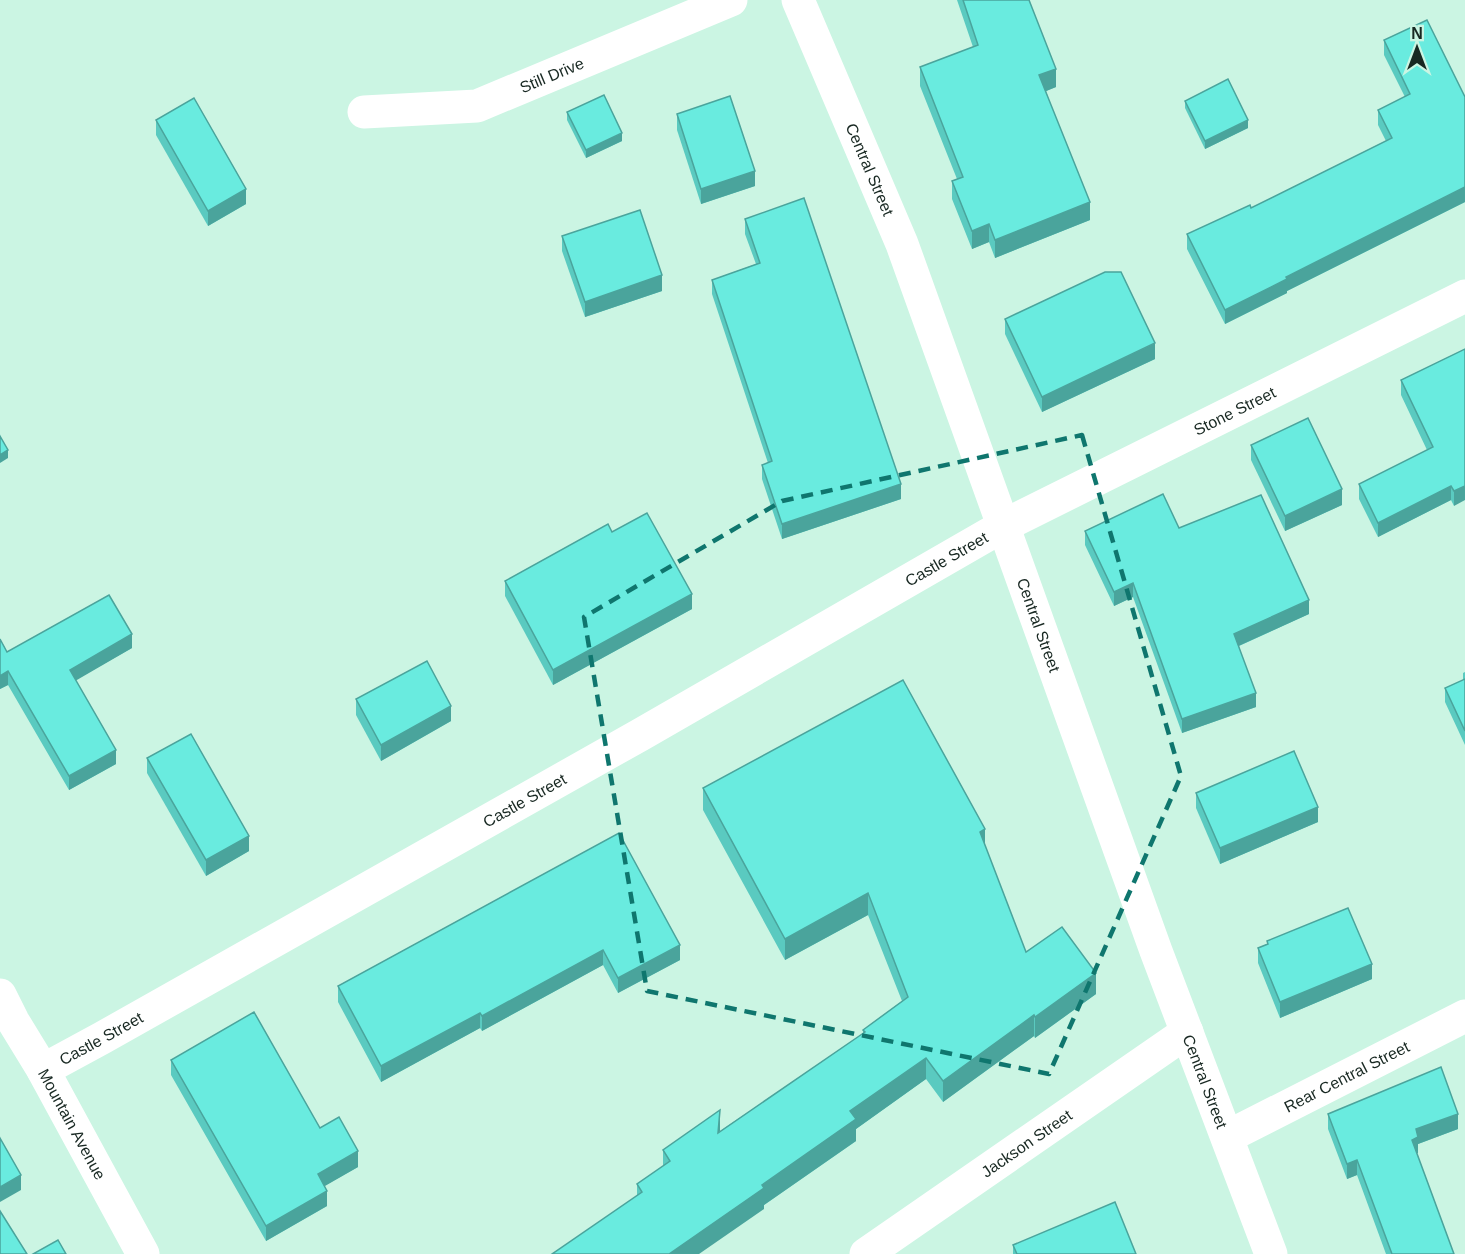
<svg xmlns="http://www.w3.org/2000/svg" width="1465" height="1254" font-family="Arial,sans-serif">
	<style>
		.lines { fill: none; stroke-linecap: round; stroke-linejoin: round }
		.minor { stroke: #fff; stroke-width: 33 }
		.major { stroke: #fff; stroke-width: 33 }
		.wall { fill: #5acac0 }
		.shaded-wall { fill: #4aa49c }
		.building { fill: #69ebdf; stroke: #4aa49c; stroke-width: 1.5 }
		.marked { fill: none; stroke: #0f766e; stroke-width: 4.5; stroke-dasharray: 12 8; stroke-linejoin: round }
		.labels { text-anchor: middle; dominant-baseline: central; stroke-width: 4.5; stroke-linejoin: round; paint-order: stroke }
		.street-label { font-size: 16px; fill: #182822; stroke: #cbf5e3 }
	</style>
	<rect width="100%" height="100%" fill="#cbf5e3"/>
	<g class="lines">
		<g class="minor">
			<path id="s1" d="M364 112 477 106 731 0"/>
			<path id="s2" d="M0 995 13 1021 43 1070 143 1254"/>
			<path id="s3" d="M43 1070 102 1038 640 735 1003 526 1465 296"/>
			<path id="s4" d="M1227 1137 1465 1016"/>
			<path id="s5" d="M866 1254 1187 1032"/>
		</g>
		<path class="major" id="s6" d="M798 0 902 244 1156 951 1271 1254"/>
	</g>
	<g class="wall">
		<polygon points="957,0 1029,0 1056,87 1046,91 1090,220 995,258 989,242 972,249 952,199 952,181 957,179 920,86 920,67 973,47"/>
		<polygon points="1384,40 1465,97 1465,202 1287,291 1287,293 1225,324 1187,249 1187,234 1251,208 1386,141 1378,125 1378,110 1405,97 1384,55"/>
		<polygon points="1185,101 1248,128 1205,149 1185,108"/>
		<polygon points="567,112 622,141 586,158 567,120"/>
		<polygon points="677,114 755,186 701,204 677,130"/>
		<polygon points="156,120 246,204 208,226 156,135"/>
		<polygon points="745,219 901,499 782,539 762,479 762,465 768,463 712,294 712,280 756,264 745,234"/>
		<polygon points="562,236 662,291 585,317 562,251"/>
		<polygon points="1005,319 1155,359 1042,412 1005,334"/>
		<polygon points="1465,349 1454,506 1451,500 1378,537 1359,499 1359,484 1427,450 1401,395 1401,380"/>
		<polygon points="1251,445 1342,505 1285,531 1251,460"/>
		<polygon points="1179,528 1309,614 1239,646 1256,707 1182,733 1133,597 1114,606 1085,545 1085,531"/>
		<polygon points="612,532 692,609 553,685 505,596 505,581"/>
		<polygon points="0,639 7,652 132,648 75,680 116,764 69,790 8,685 0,689"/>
		<polygon points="1465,672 1465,745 1445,702 1445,688 1463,680 1463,673"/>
		<polygon points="356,699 451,721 381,761 356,715"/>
		<polygon points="147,758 249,851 206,876 147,773"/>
		<polygon points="703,788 985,846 1026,952 1096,994 1035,1038 1034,1036 943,1102 926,1079 856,1129 856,1141 764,1205 764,1209 637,1196 637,1184 663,1166 663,1150 720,1131 863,1034 863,1030 902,1001 868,915 785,960 703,810"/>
		<polygon points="1196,793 1318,822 1220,864 1196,808"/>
		<polygon points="619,833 680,960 618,993 603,965 482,1031 480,1028 381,1082 338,1002 338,986"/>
		<polygon points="1267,941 1372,979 1280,1018 1258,963 1258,948 1267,944"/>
		<polygon points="171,1060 320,1128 358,1167 324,1186 327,1206 266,1241 171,1075"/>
		<polygon points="1328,1114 1458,1129 1418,1144 1418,1153 1416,1153 1454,1254 1386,1254 1357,1175 1347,1179 1328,1129"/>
		<polygon points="1013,1245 1136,1254 1013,1254"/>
	</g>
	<g class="shaded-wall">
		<polygon points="1056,69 1056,87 1039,94 1039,75"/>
		<polygon points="1248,120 1248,128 1205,149 1205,141"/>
		<polygon points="622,133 622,141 586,158 586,150"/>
		<polygon points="755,171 755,186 701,204 701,189"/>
		<polygon points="1465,187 1465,202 1287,291 1287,293 1225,324 1225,310 1286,277"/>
		<polygon points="246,189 246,204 208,226 208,211"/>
		<polygon points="1090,202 1090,220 995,258 995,240"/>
		<polygon points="989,224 989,242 972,249 972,231"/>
		<polygon points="662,275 662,291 585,317 585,302"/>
		<polygon points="1155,343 1155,359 1042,412 1042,397"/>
		<polygon points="8,450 8,458 0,463 0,455"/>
		<polygon points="901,484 901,499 782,539 782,524"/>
		<polygon points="1451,486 1451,500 1378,537 1378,523"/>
		<polygon points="1465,486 1465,500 1454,506 1454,491"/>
		<polygon points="1342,489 1342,505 1285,531 1285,516"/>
		<polygon points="1133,583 1133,597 1114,606 1114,592"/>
		<polygon points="692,594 692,609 553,685 553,670"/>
		<polygon points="1309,600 1309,614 1234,648 1234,634"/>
		<polygon points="132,634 132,648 70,684 70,670"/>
		<polygon points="8,671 8,685 0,689 0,676"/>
		<polygon points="1256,693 1256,707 1182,733 1182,719"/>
		<polygon points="451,706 451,721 381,761 381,745"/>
		<polygon points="116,750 116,764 69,790 69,776"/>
		<polygon points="1318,807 1318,822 1220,864 1220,848"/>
		<polygon points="985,829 985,850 980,832"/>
		<polygon points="249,836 249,851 206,876 206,860"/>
		<polygon points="868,893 868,915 785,960 785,939"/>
		<polygon points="680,945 680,960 618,993 618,978"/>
		<polygon points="603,950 603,965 482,1031 482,1016"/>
		<polygon points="1372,964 1372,979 1280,1018 1280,1002"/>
		<polygon points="1096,973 1096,994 1035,1038 1035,1017"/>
		<polygon points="480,1013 480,1028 381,1082 381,1066"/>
		<polygon points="1034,1015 1034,1036 943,1102 943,1081"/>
		<polygon points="926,1058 926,1079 856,1129 856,1141 764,1205 764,1209 699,1254 669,1254 762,1185 850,1111"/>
		<polygon points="720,1110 720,1131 718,1133"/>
		<polygon points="1458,1114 1458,1129 1418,1144 1418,1153 1412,1155 1412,1140 1416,1129"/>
		<polygon points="358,1151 358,1167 318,1190 318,1174"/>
		<polygon points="1357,1160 1357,1175 1347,1179 1347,1164"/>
		<polygon points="21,1175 21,1190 0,1202 0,1187"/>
		<polygon points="327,1191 327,1206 266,1241 266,1226"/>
	</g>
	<g class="building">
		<polygon points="963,0 1029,0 1056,69 1039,75 1090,202 995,240 989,224 972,231 952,181 963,177 920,67 978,45"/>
		<polygon points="1427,20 1465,97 1465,187 1286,277 1287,279 1225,310 1187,234 1250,205 1251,208 1392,138 1378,110 1410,94 1384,40"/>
		<polygon points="1228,79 1248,120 1205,141 1185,101"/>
		<polygon points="604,95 622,133 586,150 567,112"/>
		<polygon points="730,96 755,171 701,189 677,114"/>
		<polygon points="194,98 246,189 208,211 156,120"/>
		<polygon points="804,198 901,484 782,524 762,465 772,461 712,280 760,263 745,219"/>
		<polygon points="640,210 662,275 585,302 562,236"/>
		<polygon points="1105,272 1121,272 1155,343 1042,397 1005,319"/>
		<polygon points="1465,349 1465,486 1454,491 1451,486 1378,523 1359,484 1433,447 1401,380"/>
		<polygon points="1308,418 1342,489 1285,516 1251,445"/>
		<polygon points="0,436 8,450 0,455"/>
		<polygon points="1163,494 1179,528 1261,495 1309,600 1234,634 1256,693 1182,719 1133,583 1114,592 1085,531"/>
		<polygon points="647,513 692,594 553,670 505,581 608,524 612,532"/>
		<polygon points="109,595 132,634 70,670 116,750 69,776 8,671 0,676 0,639 7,652"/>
		<polygon points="427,661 451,706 381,745 356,699"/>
		<polygon points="1465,679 1465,731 1445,688"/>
		<polygon points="903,680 985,829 980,832 1026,952 1062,927 1096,973 1035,1017 1034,1015 943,1081 926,1058 850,1111 856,1119 762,1185 764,1188 669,1254 552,1254 642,1192 637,1184 670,1161 663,1150 720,1110 718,1133 865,1032 863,1030 908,997 868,893 785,939 703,788"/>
		<polygon points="191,734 249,836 206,860 147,758"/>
		<polygon points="1294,751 1318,807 1220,848 1196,793"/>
		<polygon points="619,833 680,945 618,978 603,950 482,1016 480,1013 381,1066 338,986"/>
		<polygon points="1348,908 1372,964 1280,1002 1258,948 1268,944 1267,941"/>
		<polygon points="254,1012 320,1128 339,1117 358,1151 318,1174 327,1191 266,1226 171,1060"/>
		<polygon points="1441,1067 1458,1114 1416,1129 1418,1137 1412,1140 1454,1254 1392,1254 1357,1160 1347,1164 1328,1114"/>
		<polygon points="0,1138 21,1175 0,1187"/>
		<polygon points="1115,1202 1136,1254 1017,1254 1013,1245"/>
		<polygon points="0,1211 27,1254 0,1254"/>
		<polygon points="58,1240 66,1254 33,1254"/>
	</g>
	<path class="marked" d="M1082 435 1181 776 1049 1074 647 991 584 617 782 501Z"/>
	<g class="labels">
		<g class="street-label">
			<text stroke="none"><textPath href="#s1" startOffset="194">Still Drive</textPath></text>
			<text stroke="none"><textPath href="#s6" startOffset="184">Central Street</textPath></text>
			<text stroke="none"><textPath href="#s3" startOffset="1362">Stone Street</textPath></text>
			<text stroke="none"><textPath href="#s3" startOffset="1038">Castle Street</textPath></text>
			<text stroke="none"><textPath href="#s6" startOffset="670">Central Street</textPath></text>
			<text stroke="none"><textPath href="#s3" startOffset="552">Castle Street</textPath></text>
			<text stroke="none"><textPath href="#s3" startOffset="66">Castle Street</textPath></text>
			<text stroke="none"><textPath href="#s4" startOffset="134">Rear Central Street</textPath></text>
			<text stroke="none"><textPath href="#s6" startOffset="1156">Central Street</textPath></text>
			<text stroke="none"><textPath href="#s2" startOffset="148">Mountain Avenue</textPath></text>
			<text stroke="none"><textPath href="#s5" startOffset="195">Jackson Street</textPath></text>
		</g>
	</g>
	<g transform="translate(1417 48)" stroke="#cbf5e3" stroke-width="4.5" paint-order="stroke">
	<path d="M0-4.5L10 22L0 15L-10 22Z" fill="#182822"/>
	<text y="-9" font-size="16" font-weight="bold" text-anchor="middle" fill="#182822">N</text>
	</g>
</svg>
